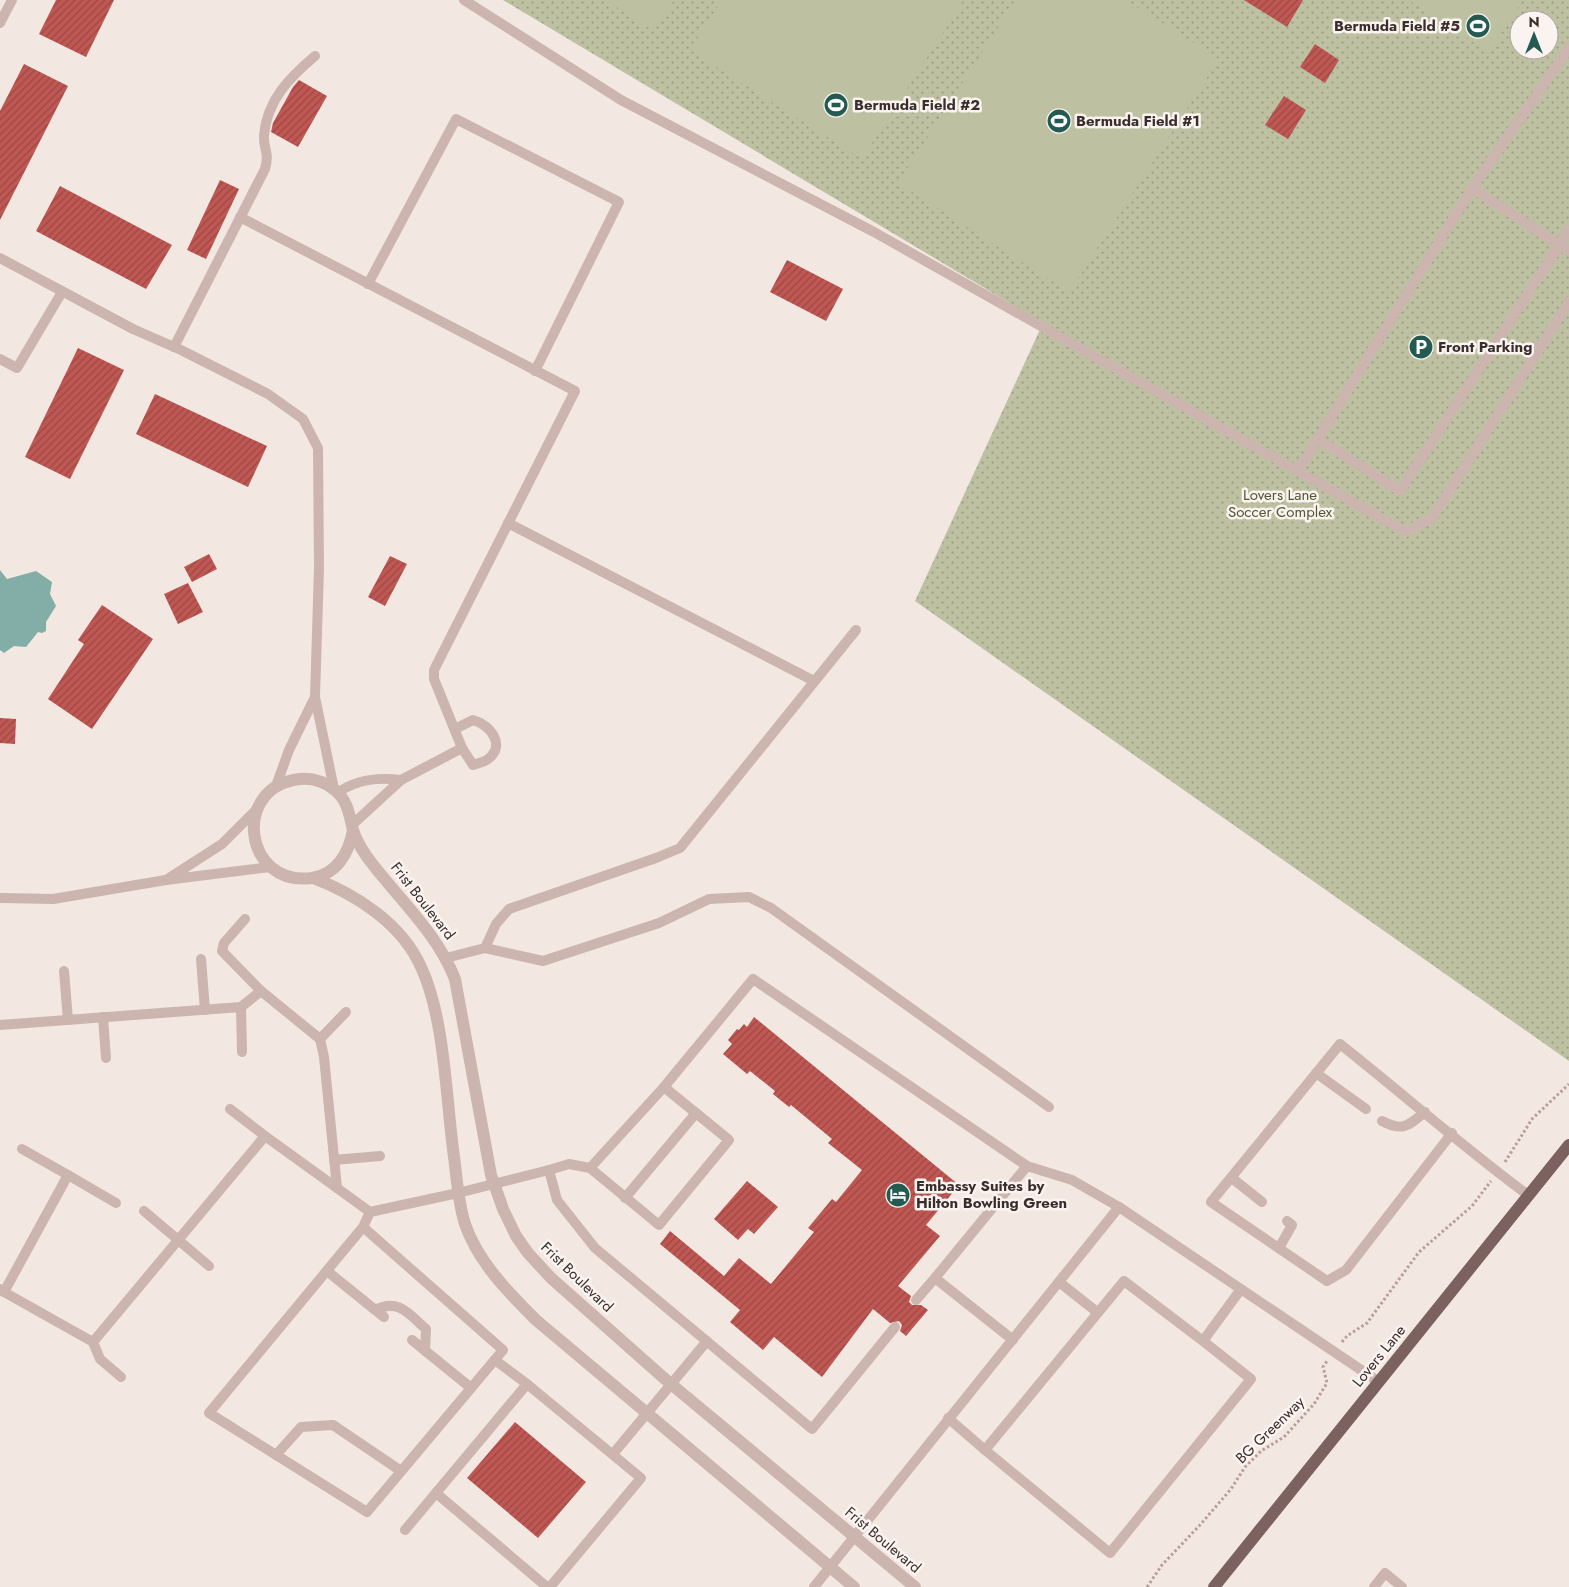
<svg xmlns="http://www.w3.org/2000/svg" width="1569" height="1587" font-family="Jost,sans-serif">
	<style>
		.grass { fill: url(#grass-dots); fill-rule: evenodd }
		.garden { fill: #bdc1a2 }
		.water { fill: #82aea7 }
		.building { fill: url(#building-hatch) }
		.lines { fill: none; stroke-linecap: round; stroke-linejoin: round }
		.path { stroke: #b79f98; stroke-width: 3; stroke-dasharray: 2.5 2.5; stroke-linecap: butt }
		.lane { stroke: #cbb5ae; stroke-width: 10 }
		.street { stroke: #cbb5ae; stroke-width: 12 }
		.primary { stroke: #7b625e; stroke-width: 12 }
		.labels { text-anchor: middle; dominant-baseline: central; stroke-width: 5; stroke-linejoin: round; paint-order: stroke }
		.poi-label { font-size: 15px; font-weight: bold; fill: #3a2e2c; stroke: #faf3ef; text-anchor: start }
		.park-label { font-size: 15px; fill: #515731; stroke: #faf3ef }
		.street-label { font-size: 15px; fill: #3a2e2c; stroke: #faf3ef }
	</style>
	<defs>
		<pattern id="grass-dots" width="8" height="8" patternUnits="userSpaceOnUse" patternTransform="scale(1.25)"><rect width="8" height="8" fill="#bdc1a2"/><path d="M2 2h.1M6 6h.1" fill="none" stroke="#9b9d84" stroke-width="1.8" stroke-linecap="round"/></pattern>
		<pattern id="building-hatch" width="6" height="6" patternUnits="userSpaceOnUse" patternTransform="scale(1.25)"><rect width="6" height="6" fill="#bf5753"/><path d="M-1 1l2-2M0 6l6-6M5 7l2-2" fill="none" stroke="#9c4845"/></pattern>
	</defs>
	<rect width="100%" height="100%" fill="#f3e7e2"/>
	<path class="grass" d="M503 0H1569V1061L915 601 1043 323ZM1519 20H1549V50H1519Z"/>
	<g class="garden">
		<polygon points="605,0 674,0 654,31"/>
		<polygon points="722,0 964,0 862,159 690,50"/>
		<polygon points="1016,0 1126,0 1219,59 1069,292 898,183"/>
		<polygon points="1409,0 1523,0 1489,52"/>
	</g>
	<polygon class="water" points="0,570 7,579 36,571 52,582 50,594 56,606 46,622 46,631 42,633 38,632 26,647 14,646 4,653 0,650"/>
	<g class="building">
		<polygon points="56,0 114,0 86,57 39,34"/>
		<polygon points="1244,0 1303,0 1287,27"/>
		<polygon points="1315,44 1339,60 1325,83 1300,67"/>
		<polygon points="24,64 68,86 0,220 0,111"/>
		<polygon points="299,80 327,96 298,147 271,132 273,123 293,87"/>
		<polygon points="1284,96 1306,110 1288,139 1265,125"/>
		<polygon points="220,180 239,189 206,259 187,250"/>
		<polygon points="60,186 172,245 146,289 36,231"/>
		<polygon points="787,260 843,289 826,321 770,292"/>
		<polygon points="78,348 124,370 70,479 25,457"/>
		<polygon points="155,394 267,446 248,487 136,434"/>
		<polygon points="209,554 217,569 192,582 184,567"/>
		<polygon points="390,556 407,564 385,606 368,597"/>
		<polygon points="188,583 203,612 178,624 164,594"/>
		<polygon points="102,605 153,639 92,729 48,699 84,644 78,640"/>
		<polygon points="0,718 16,719 15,744 0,743"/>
		<polygon points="754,1017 959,1185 926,1225 940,1236 898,1286 911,1296 909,1302 912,1305 921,1305 928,1310 906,1336 900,1331 902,1325 899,1321 890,1323 873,1309 822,1377 774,1337 763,1350 730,1322 740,1310 660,1244 670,1231 724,1276 739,1258 771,1284 814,1232 808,1228 832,1199 836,1202 862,1170 828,1143 832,1139 791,1105 789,1107 773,1094 775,1091 750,1071 747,1074 723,1054 732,1044 728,1040 737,1029 739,1030 744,1024 747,1027"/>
		<polygon points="747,1181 778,1207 754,1234 748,1229 738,1240 714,1219"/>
		<polygon points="515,1422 586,1482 538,1538 467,1478"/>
	</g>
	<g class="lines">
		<g class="path">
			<polyline points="1505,1162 1532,1119 1569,1084"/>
			<polyline points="1342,1342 1347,1336 1367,1323 1419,1252 1472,1206 1491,1181"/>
			<polyline points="1147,1587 1162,1565 1200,1525 1231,1489 1245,1467 1261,1451 1284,1437 1314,1404 1327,1383 1323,1367 1327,1361"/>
		</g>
		<g class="lane">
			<polyline points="464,0 621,100 874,232 1406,532 1432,518 1569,302"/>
			<polyline points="0,23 12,0"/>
			<polyline points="1472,188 1569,251"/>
			<polyline points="240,217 575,391 434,670 434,679 462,748 401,780"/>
			<polyline points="0,258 133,329 181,350 268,394 303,419 318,448 319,568 315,697"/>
			<polyline points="368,284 456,119 619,202 535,371"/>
			<path d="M174 347 265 169C270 152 263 149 264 135 267 100 290 77 315 56"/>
			<polyline points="0,359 17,368 62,292"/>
			<polyline points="1318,439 1400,491 1569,230"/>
			<polyline points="1298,471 1472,188 1569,48"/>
			<polyline points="508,523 814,681"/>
			<path d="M455 729 473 720C489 724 507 745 488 759 485 762 478 763 473 765L462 748"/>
			<polyline points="276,786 289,750 315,697 334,789"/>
			<path d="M337 793C357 779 378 777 401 780L353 824"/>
			<polyline points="256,810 222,844 166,880 270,867"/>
			<polyline points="0,898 53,899 166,880"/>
			<polyline points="485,948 543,961 659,923 709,899 749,897 771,908 1049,1107"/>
			<polyline points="446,958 485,948 496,924 509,909 656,858 680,848 856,630"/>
			<polyline points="201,959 205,1010"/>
			<polyline points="64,971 68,1020"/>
			<polyline points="261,991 320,1039 324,1057 337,1188 370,1212"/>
			<polyline points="241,1007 242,1052"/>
			<polyline points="103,1017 106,1058"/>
			<polyline points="0,1025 241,1007 261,991 222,951 224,943 245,919"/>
			<polyline points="320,1039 346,1012"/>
			<polyline points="1316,1073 1366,1109"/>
			<path d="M1382 1121C1403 1132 1408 1126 1425 1112"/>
			<path d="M1452 1133 1346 1270 1327 1281 1211 1202 1340 1044C1403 1094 1463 1147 1528 1195"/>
			<polyline points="265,1136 337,1188"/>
			<polyline points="22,1149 68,1175"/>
			<polyline points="334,1160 380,1156"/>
			<polyline points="590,1168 659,1225 729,1140 664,1087"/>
			<polyline points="549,1170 569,1164 590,1168 664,1087 753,979 1027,1166 1072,1180 1119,1207 1379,1382"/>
			<polyline points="1232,1178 1262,1202"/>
			<polyline points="625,1198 696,1113"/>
			<polyline points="144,1211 209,1266"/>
			<polyline points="363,1227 503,1350 367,1512 209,1413 363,1227 370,1212 458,1193 549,1170 557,1200 595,1248 812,1429 895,1327"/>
			<polyline points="1279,1248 1292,1225 1287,1221"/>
			<polyline points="327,1271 384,1317"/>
			<polyline points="1059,1282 1097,1312"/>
			<polyline points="0,1289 4,1292 68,1175 116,1203"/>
			<polyline points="4,1292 93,1342 265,1136 230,1109"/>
			<polyline points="916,1300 935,1278"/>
			<path d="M375 1310C398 1298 409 1314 426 1329L425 1351"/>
			<polyline points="412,1340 471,1388"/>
			<polyline points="1013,1340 935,1278 1027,1166"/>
			<polyline points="1203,1341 1124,1281 985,1450 1110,1553 1251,1379 1203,1341 1241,1289"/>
			<polyline points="93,1342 100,1359 121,1377"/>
			<polyline points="495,1360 527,1384"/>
			<polyline points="948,1418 985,1450"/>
			<polyline points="613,1454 707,1341"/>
			<polyline points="276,1455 301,1427 333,1425 401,1471"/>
			<polyline points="436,1493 547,1587"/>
			<polyline points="405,1530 527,1384 641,1478 550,1587"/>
			<polyline points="814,1587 1119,1207"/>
			<polyline points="1374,1587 1385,1573 1402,1587"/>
		</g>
		<g class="street">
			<path d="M353 830C349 853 337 874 312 878 243 887 231 786 300 779 312 778 325 782 335 790 348 801 349 814 353 830 357 843 365 855 374 866 403 903 437 934 455 979L491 1175 503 1209 516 1236 528 1253 551 1278 665 1379 915 1587"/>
			<path d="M313 878C356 894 402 924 421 967 445 1018 446 1100 454 1157 457 1179 458 1202 465 1224 478 1262 508 1292 536 1320L854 1587"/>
		</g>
		<polyline class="primary" points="1214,1587 1569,1145"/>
	</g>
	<defs>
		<symbol id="stadium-disc" viewBox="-11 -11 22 22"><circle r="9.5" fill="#235a52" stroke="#faf3ef"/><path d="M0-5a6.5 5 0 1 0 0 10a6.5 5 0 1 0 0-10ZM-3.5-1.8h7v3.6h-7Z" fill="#fff"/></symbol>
		<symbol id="parking-disc" viewBox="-11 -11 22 22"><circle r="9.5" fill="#235a52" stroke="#faf3ef"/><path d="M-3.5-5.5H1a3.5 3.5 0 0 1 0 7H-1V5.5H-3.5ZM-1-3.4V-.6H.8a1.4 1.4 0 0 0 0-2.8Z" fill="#fff"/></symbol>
		<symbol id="hotel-disc" viewBox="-11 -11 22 22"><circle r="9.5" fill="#235a52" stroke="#faf3ef"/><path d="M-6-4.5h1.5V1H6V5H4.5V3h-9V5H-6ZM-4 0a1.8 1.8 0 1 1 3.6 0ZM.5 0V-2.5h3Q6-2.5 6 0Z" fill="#fff"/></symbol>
	</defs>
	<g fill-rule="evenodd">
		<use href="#stadium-disc" x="1464" y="12" width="28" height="28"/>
		<use href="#stadium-disc" x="822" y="91" width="28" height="28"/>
		<use href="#stadium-disc" x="1045" y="107" width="28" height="28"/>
		<use href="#parking-disc" x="1407" y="333" width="28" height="28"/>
		<use href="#hotel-disc" x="884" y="1181" width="28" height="28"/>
	</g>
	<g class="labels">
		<g class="poi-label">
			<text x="1460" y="26" text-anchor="end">Bermuda Field #5</text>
			<text x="854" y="105">Bermuda Field #2</text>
			<text x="1076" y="121">Bermuda Field #1</text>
			<text x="1438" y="347">Front Parking</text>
			<text x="916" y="1186">Embassy Suites by<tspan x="916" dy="17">Hilton Bowling Green</tspan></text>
		</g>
		<g class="park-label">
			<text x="1280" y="495">Lovers Lane<tspan x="1280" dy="17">Soccer Complex</tspan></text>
		</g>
		<g class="street-label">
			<text transform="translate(423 901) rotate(52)">Frist Boulevard</text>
			<text transform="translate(577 1277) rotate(44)">Frist Boulevard</text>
			<text transform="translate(1379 1356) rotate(-51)">Lovers Lane</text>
			<text transform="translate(1270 1430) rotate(-44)">BG Greenway</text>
			<text transform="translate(883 1540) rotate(40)">Frist Boulevard</text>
		</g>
	</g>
	<g transform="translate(1534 35)"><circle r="24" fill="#faf3ef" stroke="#ada4a1"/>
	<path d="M0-4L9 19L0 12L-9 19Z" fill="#235a52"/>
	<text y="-8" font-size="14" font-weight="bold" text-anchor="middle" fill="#3a2e2c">N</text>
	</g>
</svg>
